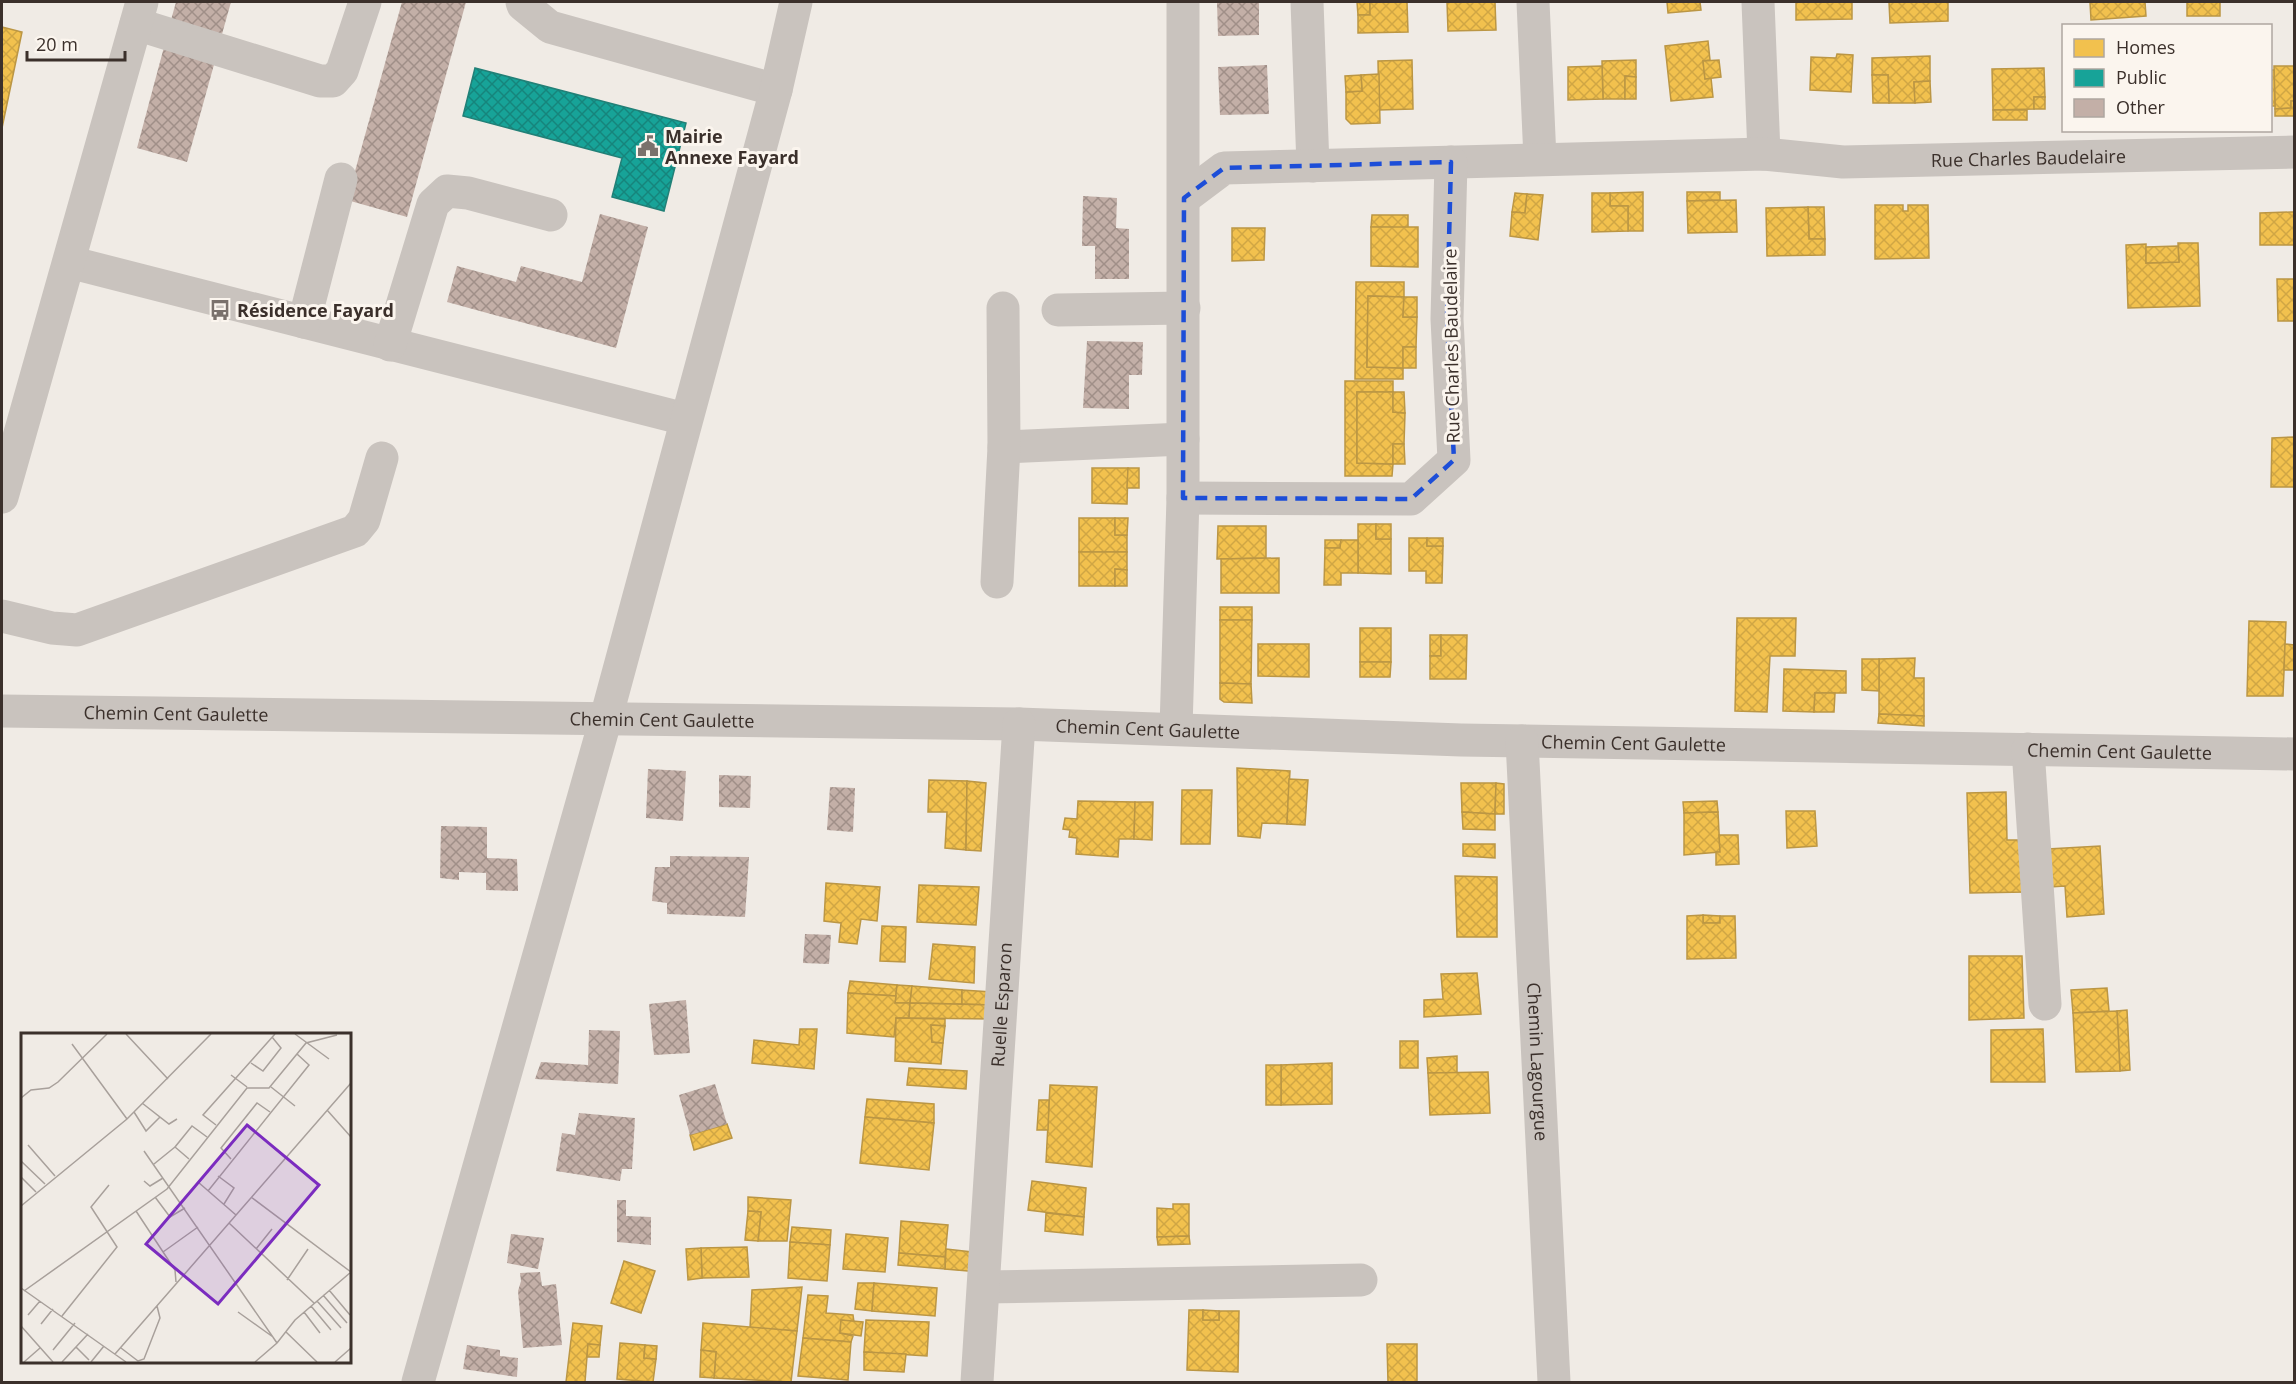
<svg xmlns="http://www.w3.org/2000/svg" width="2296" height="1384" font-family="'Open Sans',sans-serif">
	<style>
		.homes { fill: url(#homes-cross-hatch); stroke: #bb9644; stroke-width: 1.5 }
		.public { fill: url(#public-cross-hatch); stroke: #228077; stroke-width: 1.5 }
		.building { fill: url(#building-cross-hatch) }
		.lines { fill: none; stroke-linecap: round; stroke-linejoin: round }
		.minor { stroke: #c9c3be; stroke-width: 33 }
		.marked { fill: none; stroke: #1d4ed8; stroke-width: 4.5; stroke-dasharray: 12 8; stroke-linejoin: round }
		.labels { text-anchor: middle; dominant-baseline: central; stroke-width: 6; stroke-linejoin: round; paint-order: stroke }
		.poi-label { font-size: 18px; font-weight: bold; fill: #3b302b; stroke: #fbf5ee; text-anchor: start }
		.street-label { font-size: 18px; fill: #3b302b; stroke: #fbf5ee }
		.inset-road { fill: none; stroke: #a8a09b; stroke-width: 1.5 }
		.view { fill: #7b2cbf; fill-opacity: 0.15; stroke: #7b2cbf; stroke-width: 3 }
		.inset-edge { fill: none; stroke: #3b302b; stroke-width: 3 }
	</style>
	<defs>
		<pattern id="homes-cross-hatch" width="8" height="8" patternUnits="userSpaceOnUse" patternTransform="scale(1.5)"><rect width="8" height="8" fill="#f2c14e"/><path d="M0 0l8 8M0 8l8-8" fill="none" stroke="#d0a644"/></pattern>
		<pattern id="public-cross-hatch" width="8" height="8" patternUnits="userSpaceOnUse" patternTransform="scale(1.5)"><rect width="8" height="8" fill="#17a398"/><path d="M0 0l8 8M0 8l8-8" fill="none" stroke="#16857c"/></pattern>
		<pattern id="building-cross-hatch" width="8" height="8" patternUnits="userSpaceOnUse" patternTransform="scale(1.5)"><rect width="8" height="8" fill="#c3afa7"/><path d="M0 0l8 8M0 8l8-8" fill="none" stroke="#a08f88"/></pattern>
	</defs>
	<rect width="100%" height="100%" fill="#f0ebe5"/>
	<g class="homes">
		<polygon points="1357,2 1370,2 1370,15 1358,15"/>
		<polygon points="1370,2 1407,2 1408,32 1358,33 1358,15 1370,15"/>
		<polygon points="1447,2 1495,2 1496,30 1448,31"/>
		<polygon points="1667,2 1700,2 1701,10 1668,13"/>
		<polygon points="1796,2 1852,2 1852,19 1796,20"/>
		<polygon points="1889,2 1948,2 1948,21 1890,23"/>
		<polygon points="2090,2 2145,2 2146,16 2091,20"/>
		<rect x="2187" y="2" width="33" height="14"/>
		<polygon points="2,27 22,32 2,128"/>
		<polygon points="1708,41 1710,60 1703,61 1705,79 1711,78 1713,97 1671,101 1665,46"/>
		<polygon points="1837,54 1853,55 1851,92 1810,90 1811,57 1836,58"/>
		<polygon points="1930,56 1930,81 1914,82 1915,103 1889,103 1888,75 1872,75 1872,58"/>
		<polygon points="1412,60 1413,109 1379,110 1378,61"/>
		<polygon points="1636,60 1636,77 1625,76 1625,99 1603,99 1602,61"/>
		<polygon points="1719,60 1721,77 1705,79 1703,61"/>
		<polygon points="1602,66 1603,99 1568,100 1568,67"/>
		<polygon points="2274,66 2294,66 2294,101 2291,101 2291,108 2275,109"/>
		<polygon points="2044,68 2045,97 2034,97 2034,109 1993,110 1992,69"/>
		<polygon points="2270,70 2274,70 2275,106 2270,106"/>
		<polygon points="1379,74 1380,123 1351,124 1346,119 1346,92 1362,91 1361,75"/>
		<polygon points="1361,75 1362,91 1346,92 1345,76"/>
		<polygon points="1872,75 1888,75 1889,103 1873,103"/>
		<polygon points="1625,76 1636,77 1636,99 1625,99"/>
		<polygon points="1930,81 1931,102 1915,103 1914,82"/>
		<rect x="2034" y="97" width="11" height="12"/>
		<polygon points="2291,101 2294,101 2294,116 2275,116 2275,109 2291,108"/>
		<rect x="1993" y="110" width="34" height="10"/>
		<polygon points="1643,192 1643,231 1628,231 1628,206 1610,206 1610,193"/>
		<polygon points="1687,192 1720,192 1720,200 1687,201"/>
		<polygon points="1515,193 1527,194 1525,213 1512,212"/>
		<polygon points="1592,193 1610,193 1610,206 1628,206 1628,231 1592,232"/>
		<polygon points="1527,194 1543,195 1538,240 1510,236 1512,212 1525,213"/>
		<polygon points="1736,200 1737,232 1688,233 1687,201"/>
		<polygon points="1875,205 1903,205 1903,211 1908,211 1908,205 1928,205 1929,258 1875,259"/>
		<polygon points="1808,207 1824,207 1825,239 1809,239"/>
		<polygon points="1808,207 1809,239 1825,239 1825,255 1767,256 1766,208"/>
		<polygon points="2291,212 2294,212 2294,245 2260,245 2260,213"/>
		<polygon points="1372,215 1408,215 1408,228 1371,227"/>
		<polygon points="1371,227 1418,227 1418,267 1371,266"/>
		<polygon points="1232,228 1265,228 1264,260 1232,261"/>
		<polygon points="2178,243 2198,243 2200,306 2128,308 2126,245 2146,244 2146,263 2179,262"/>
		<polygon points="2178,246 2179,262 2146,263 2146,247"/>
		<polygon points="2277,279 2294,279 2294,321 2278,321"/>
		<polygon points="1356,282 1404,282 1404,297 1368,296 1367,367 1403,368 1403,379 1355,379"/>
		<polygon points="1368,296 1404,297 1403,317 1417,317 1416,347 1403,347 1403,368 1367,367"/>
		<polygon points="1404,297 1417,297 1417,317 1403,317"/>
		<rect x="1403" y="347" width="13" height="21"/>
		<polygon points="1345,381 1393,381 1393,392 1357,392 1357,463 1393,464 1392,476 1345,476"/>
		<polygon points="1357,392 1393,392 1393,412 1405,413 1404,444 1393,444 1393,464 1357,463"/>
		<polygon points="1393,392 1404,392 1405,413 1393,412"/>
		<polygon points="2294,437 2294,487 2271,487 2272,438"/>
		<polygon points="1393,444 1404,444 1405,464 1393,464"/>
		<polygon points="1092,468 1128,468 1127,504 1092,503"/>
		<polygon points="1128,468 1139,468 1139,488 1127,488"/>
		<polygon points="1079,518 1115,518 1115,535 1127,535 1127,552 1079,552"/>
		<polygon points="1115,518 1128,518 1127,535 1115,535"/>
		<polygon points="1358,524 1376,524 1376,539 1391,539 1391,574 1358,573"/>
		<rect x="1376" y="524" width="15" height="15"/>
		<polygon points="1218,526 1266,526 1266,558 1217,559"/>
		<polygon points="1409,538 1427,538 1427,546 1443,546 1442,583 1426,583 1426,571 1409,571"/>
		<rect x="1427" y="538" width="16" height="8"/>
		<polygon points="1325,540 1341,540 1340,548 1325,548"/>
		<polygon points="1341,540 1358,540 1358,573 1341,573 1341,585 1324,585 1325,548 1340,548"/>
		<polygon points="1079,552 1127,552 1127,570 1115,569 1115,586 1079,586"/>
		<polygon points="1279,558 1279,593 1221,593 1221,559"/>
		<polygon points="1115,569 1127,570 1127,586 1115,586"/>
		<rect x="1220" y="607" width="32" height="13"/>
		<polygon points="1737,618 1796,618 1795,656 1770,656 1767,712 1735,711"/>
		<polygon points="1220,620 1252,620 1251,684 1220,683"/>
		<polygon points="2249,621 2286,622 2283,696 2247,696"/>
		<rect x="1360" y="628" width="31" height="34"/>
		<rect x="1430" y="635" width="11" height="21"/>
		<polygon points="1441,635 1467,635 1466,679 1430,679 1430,656 1441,656"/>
		<polygon points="1258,644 1309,644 1309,677 1258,676"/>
		<polygon points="2285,644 2294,645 2294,670 2284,670"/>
		<polygon points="1915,658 1914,678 1924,678 1924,716 1879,714 1879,659"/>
		<polygon points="1862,659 1879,659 1879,691 1862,690"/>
		<polygon points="1360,662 1391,662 1390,677 1360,677"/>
		<polygon points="1784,669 1846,671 1846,693 1815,693 1814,712 1783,711"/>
		<polygon points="1220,683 1251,684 1252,703 1224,702 1220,699"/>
		<polygon points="1815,693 1835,693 1834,712 1814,712"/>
		<polygon points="1879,714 1924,716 1924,726 1878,723"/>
		<polygon points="1237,768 1290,771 1287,824 1262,823 1260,838 1238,836"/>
		<polygon points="1289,779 1308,780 1305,825 1287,824"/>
		<polygon points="929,780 967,781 966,850 945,848 947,812 928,812"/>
		<polygon points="967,781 986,783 981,851 966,850"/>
		<polygon points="1461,783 1496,783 1495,814 1462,812"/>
		<polygon points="1496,783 1504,784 1504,814 1495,814"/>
		<polygon points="1182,790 1212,790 1210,844 1181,844"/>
		<polygon points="2006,792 2007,840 2024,840 2026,892 1970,893 1967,793"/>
		<polygon points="1078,801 1135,802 1134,839 1119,839 1118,857 1076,854 1077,838 1069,837 1070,830 1063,829 1065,818 1077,819"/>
		<polygon points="1717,801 1718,812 1684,813 1683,802"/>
		<polygon points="1135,802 1153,802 1152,840 1134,839"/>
		<polygon points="1786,811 1815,811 1817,846 1787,848"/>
		<polygon points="1462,812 1495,814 1495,830 1463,829"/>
		<polygon points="1718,812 1720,852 1684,855 1684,813"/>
		<polygon points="1719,835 1738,835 1739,864 1716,865 1716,852 1720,852"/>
		<polygon points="1463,844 1495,844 1495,858 1463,856"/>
		<polygon points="2100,846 2104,914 2067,917 2065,886 2050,887 2048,849"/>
		<polygon points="1455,876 1497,877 1497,937 1457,937"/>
		<polygon points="826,883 880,887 877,921 861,919 857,944 839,942 841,923 824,921"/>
		<polygon points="919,885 979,887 976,925 917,922"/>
		<polygon points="1703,915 1720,916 1720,923 1703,923"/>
		<polygon points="1703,915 1703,923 1720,923 1720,916 1735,916 1736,958 1687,959 1687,916"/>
		<polygon points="882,926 906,927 905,962 880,961"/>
		<polygon points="933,944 975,947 974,983 929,979"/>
		<polygon points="1969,956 2022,956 2024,1018 1969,1020"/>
		<polygon points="1477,973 1481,1014 1424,1017 1424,1000 1443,999 1441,974"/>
		<polygon points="850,981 897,985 896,996 848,993"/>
		<polygon points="897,985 912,986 910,1003 895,1003"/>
		<polygon points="912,986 962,990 962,1004 910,1003"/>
		<polygon points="2107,988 2109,1011 2073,1013 2071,990"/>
		<polygon points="962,990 992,992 992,1005 962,1004"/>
		<polygon points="848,993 896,996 895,1003 910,1003 909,1018 896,1018 894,1037 847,1033"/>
		<polygon points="910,1003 992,1005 991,1019 909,1018"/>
		<polygon points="2127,1010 2130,1070 2120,1071 2117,1011"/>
		<polygon points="2117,1011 2120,1071 2076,1072 2073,1013"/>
		<polygon points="896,1018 945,1019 945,1026 931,1025 932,1042 943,1043 941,1064 895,1061"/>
		<polygon points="931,1025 945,1026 943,1043 932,1042"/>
		<polygon points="800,1029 817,1029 814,1069 752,1063 754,1040 799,1045"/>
		<polygon points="2043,1029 2045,1082 1991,1082 1991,1030"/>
		<rect x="1400" y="1041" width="18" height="27"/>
		<polygon points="1457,1056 1457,1073 1428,1073 1427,1058"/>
		<polygon points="1332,1063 1332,1104 1281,1105 1281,1065"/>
		<rect x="1266" y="1065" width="15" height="40"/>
		<polygon points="909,1068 967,1071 966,1089 907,1085"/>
		<polygon points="1488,1072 1490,1113 1430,1115 1428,1073"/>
		<polygon points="1050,1085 1097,1087 1092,1167 1046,1162"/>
		<polygon points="867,1099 934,1104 934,1123 865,1117"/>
		<polygon points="1039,1100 1049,1100 1048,1130 1037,1130"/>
		<polygon points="865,1117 934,1123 929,1170 860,1163"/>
		<polygon points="727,1124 732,1138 694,1150 690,1135"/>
		<polygon points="1032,1181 1086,1188 1084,1217 1028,1210"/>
		<polygon points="748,1197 791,1200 787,1241 758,1241 761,1212 748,1211"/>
		<polygon points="1173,1204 1189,1204 1189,1236 1157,1237 1157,1208 1173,1209"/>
		<polygon points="748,1211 761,1212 758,1241 745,1240"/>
		<polygon points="1046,1213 1084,1217 1083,1235 1045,1231"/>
		<polygon points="901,1221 948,1225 945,1257 899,1253"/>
		<polygon points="792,1227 831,1230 830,1245 790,1242"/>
		<polygon points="846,1234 888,1238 885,1272 843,1269"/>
		<polygon points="1189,1236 1190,1244 1158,1245 1157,1237"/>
		<polygon points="790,1242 830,1245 827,1281 788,1278"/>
		<polygon points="747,1247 749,1277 702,1278 701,1248"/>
		<polygon points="701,1248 702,1278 688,1280 686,1249"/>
		<polygon points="946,1249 981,1253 979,1272 945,1269"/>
		<polygon points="899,1253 945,1257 945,1269 898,1265"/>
		<polygon points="624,1261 655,1271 641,1313 611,1303"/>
		<polygon points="858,1283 874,1283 872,1311 855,1309"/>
		<polygon points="874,1283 937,1288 935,1316 872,1311"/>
		<polygon points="802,1287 797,1331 750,1328 752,1290"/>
		<polygon points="808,1295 828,1296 826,1313 853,1315 854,1322 841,1320 840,1333 853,1336 851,1342 803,1338"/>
		<polygon points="1189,1310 1203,1310 1203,1320 1219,1320 1219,1311 1239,1311 1238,1372 1187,1370"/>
		<polygon points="1203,1310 1219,1311 1219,1320 1203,1320"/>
		<polygon points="841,1320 863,1322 861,1336 840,1333"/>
		<polygon points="866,1320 929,1322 927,1356 864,1352"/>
		<polygon points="573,1323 602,1326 600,1345 588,1344 585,1382 566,1382"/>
		<polygon points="703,1323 797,1331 791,1382 714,1378 716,1352 701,1350"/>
		<polygon points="803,1338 851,1342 848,1380 798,1376"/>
		<polygon points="620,1343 645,1345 644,1358 656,1359 653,1382 617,1379"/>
		<polygon points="588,1344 600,1345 599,1357 587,1357"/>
		<polygon points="1387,1344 1417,1344 1417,1382 1388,1382"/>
		<polygon points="645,1345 657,1346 656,1359 644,1358"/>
		<polygon points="701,1350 716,1352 714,1378 700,1377"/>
		<polygon points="864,1352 906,1354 904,1372 864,1370"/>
	</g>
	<polygon class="public" points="475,68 686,123 664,211 612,197 622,158 463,116"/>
	<g class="building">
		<polygon points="176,2 231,2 222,34 171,20"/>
		<polygon points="402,2 466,2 407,217 347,200"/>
		<polygon points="1217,2 1259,2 1259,35 1218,36"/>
		<polygon points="164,47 215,61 187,162 137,148"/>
		<polygon points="1267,65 1269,114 1220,115 1218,67"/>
		<polygon points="1083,196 1117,198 1116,228 1129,229 1129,279 1095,279 1095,246 1082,246"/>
		<polygon points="600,214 648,227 616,348 447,302 457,266 516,282 521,266 582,282"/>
		<polygon points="1087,341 1143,342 1142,375 1129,375 1129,409 1083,408"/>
		<polygon points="648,769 686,771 683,821 646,818"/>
		<polygon points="719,775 751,776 750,808 719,807"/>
		<polygon points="830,787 855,788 853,832 827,830"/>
		<polygon points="441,826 487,827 487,858 517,859 518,891 486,890 486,873 459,872 459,880 440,878"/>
		<polygon points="670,856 749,857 745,917 667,914 667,903 652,901 655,867 670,867"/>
		<polygon points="805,934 831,935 829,964 803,963"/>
		<polygon points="686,1000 690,1053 654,1055 649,1004"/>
		<polygon points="589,1030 620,1031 618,1084 535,1079 541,1062 588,1065"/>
		<polygon points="715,1084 727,1124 690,1135 679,1095"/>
		<polygon points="579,1113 635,1118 632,1169 622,1169 620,1181 556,1171 562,1133 575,1135"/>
		<polygon points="617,1200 626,1200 626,1216 651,1217 651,1245 617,1242"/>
		<polygon points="511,1234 544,1238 538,1269 507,1263"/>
		<polygon points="540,1272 542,1286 556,1284 562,1345 523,1348 518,1291 521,1281 520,1273"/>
		<polygon points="467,1345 500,1350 500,1356 518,1358 517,1377 463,1369"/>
	</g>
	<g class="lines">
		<g class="minor">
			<polyline points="522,2 523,5 550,27 776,90"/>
			<polyline points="1307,2 1313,166"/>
			<polyline points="1533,2 1540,159"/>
			<polyline points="1758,2 1764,154"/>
			<polyline points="136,24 320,81 333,81 342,71 365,2"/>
			<path id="s1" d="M1184 198 1224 168 1764 154 1843 162 2294 152"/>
			<polyline points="69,262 685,419"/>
			<polyline points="1058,310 1184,308"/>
			<polyline points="304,322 341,179"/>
			<polyline points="390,345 433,204 447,191 468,193 551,215"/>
			<polyline points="1004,447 1183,439"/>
			<polyline points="2,497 142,2"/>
			<polyline points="1183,498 1411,499 1454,460 1447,319 1451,162"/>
			<polyline points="997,582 1004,447 1003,308"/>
			<polyline points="2,616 52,628 77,630 355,531 364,520 382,458"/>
			<path id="s2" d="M2 711 1019 724 1461 740 2294 754"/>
			<polyline points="1176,728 1183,498 1183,2"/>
			<path id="s3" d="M1522 741 1554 1382"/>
			<polyline points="2028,749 2045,1004"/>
			<polyline points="985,1287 1361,1280"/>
			<polyline points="418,1382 606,718 776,90 796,2"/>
			<path id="s4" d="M977 1382 1019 724"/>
		</g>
	</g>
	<path class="marked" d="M1451 162 1447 319 1454 460 1411 499 1183 498 1184 198 1224 168Z"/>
	<defs>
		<symbol id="civic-bare" viewBox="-9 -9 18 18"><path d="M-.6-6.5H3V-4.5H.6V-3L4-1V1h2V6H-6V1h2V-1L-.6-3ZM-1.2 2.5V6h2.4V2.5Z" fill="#7a716c" stroke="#fbf5ee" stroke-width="2.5" paint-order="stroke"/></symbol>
		<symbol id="bus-bare" viewBox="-9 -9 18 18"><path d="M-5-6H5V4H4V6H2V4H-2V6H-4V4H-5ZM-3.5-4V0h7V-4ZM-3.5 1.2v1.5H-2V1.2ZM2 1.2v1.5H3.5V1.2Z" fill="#7a716c" stroke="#fbf5ee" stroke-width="2.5" paint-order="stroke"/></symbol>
	</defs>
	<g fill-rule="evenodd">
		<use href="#civic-bare" x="633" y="131" width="30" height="30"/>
		<use href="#bus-bare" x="205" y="295" width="30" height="30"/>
	</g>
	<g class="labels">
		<g class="poi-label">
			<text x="665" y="136">Mairie<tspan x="665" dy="21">Annexe Fayard</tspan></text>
			<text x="237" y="310">Résidence Fayard</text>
		</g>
		<g class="street-label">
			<text stroke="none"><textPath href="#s1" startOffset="855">Rue Charles Baudelaire</textPath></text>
			<text transform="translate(1451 346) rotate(-91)">Rue Charles Baudelaire</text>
			<text stroke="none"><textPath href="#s2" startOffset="174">Chemin Cent Gaulette</textPath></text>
			<text stroke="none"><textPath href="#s2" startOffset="660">Chemin Cent Gaulette</textPath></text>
			<text stroke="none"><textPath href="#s2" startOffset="1146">Chemin Cent Gaulette</textPath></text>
			<text stroke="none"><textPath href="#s2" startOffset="1632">Chemin Cent Gaulette</textPath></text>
			<text stroke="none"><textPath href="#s2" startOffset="2118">Chemin Cent Gaulette</textPath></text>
			<text stroke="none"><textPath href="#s4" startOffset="378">Ruelle Esparon</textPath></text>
			<text stroke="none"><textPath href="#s3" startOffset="321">Chemin Lagourgue</textPath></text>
		</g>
	</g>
	<g transform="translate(21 1033)">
		<rect width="330" height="330" fill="#f0ebe5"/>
		<path class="inset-road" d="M105 1 147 46M274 1 308 26M51 11 106 86M230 30 242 38 260 15 251 4M210 42 226 54M250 54 274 73M0 65 10 57 28 55 37 49 86 1M121 70 148 91 156 86M306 77 330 104M113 79 125 98 139 84M195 92 182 82 254 1M7 112 34 143M123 118 256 310M168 126 154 114 171 93 186 104M210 126 200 115 236 70 249 79M0 128 24 151M133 131 154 114M197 143 213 155 203 171M0 144 15 159M123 148 129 153 142 145M177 149 215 182M187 158 288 32 276 21M134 164 149 184 164 175M230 164 330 239M0 173 106 86 190 1M115 178 154 237 155 249M208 190 293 270M235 216 251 196M142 219 177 194M266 247 287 216M0 255 105 329M308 257 329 282M3 258 146 156 226 55H248L285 10 316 2M302 262 326 290M296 268 320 295M290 273 310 297M217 279 252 304M283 279 299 300M7 282 19 268M41 283 96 214 70 174 88 152M20 291 32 276M0 293 32 329M265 299 296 329M55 314 68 327M100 315 117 328 123 326 139 285 136 273M32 317 54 290M94 321 330 50M3 329 19 315M41 329 67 301M70 329 83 313M234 329 256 310 274 287 330 239M314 329 330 315"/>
		<path class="view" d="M226 92 298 152 197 271 125 211Z"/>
		<rect width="330" height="330" class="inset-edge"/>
	</g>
	<rect width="2296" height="1384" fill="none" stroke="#3b302b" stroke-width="6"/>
	<rect x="2062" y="24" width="210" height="108" fill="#fbf5ee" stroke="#aea6a0" stroke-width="1.5"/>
	<rect x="2074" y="39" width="30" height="18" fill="#f2c14e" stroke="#aea6a0" stroke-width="1.5"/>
	<text x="2116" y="54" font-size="18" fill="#3b302b">Homes</text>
	<rect x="2074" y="69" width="30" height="18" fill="#17a398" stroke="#aea6a0" stroke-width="1.5"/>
	<text x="2116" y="84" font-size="18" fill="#3b302b">Public</text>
	<rect x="2074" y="99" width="30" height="18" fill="#c3afa7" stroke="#aea6a0" stroke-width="1.5"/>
	<text x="2116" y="114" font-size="18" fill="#3b302b">Other</text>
	<path d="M27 51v9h98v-9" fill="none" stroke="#3b302b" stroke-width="3"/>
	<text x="36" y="51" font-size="18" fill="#3b302b" stroke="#fbf5ee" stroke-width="4.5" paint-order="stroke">20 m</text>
</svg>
